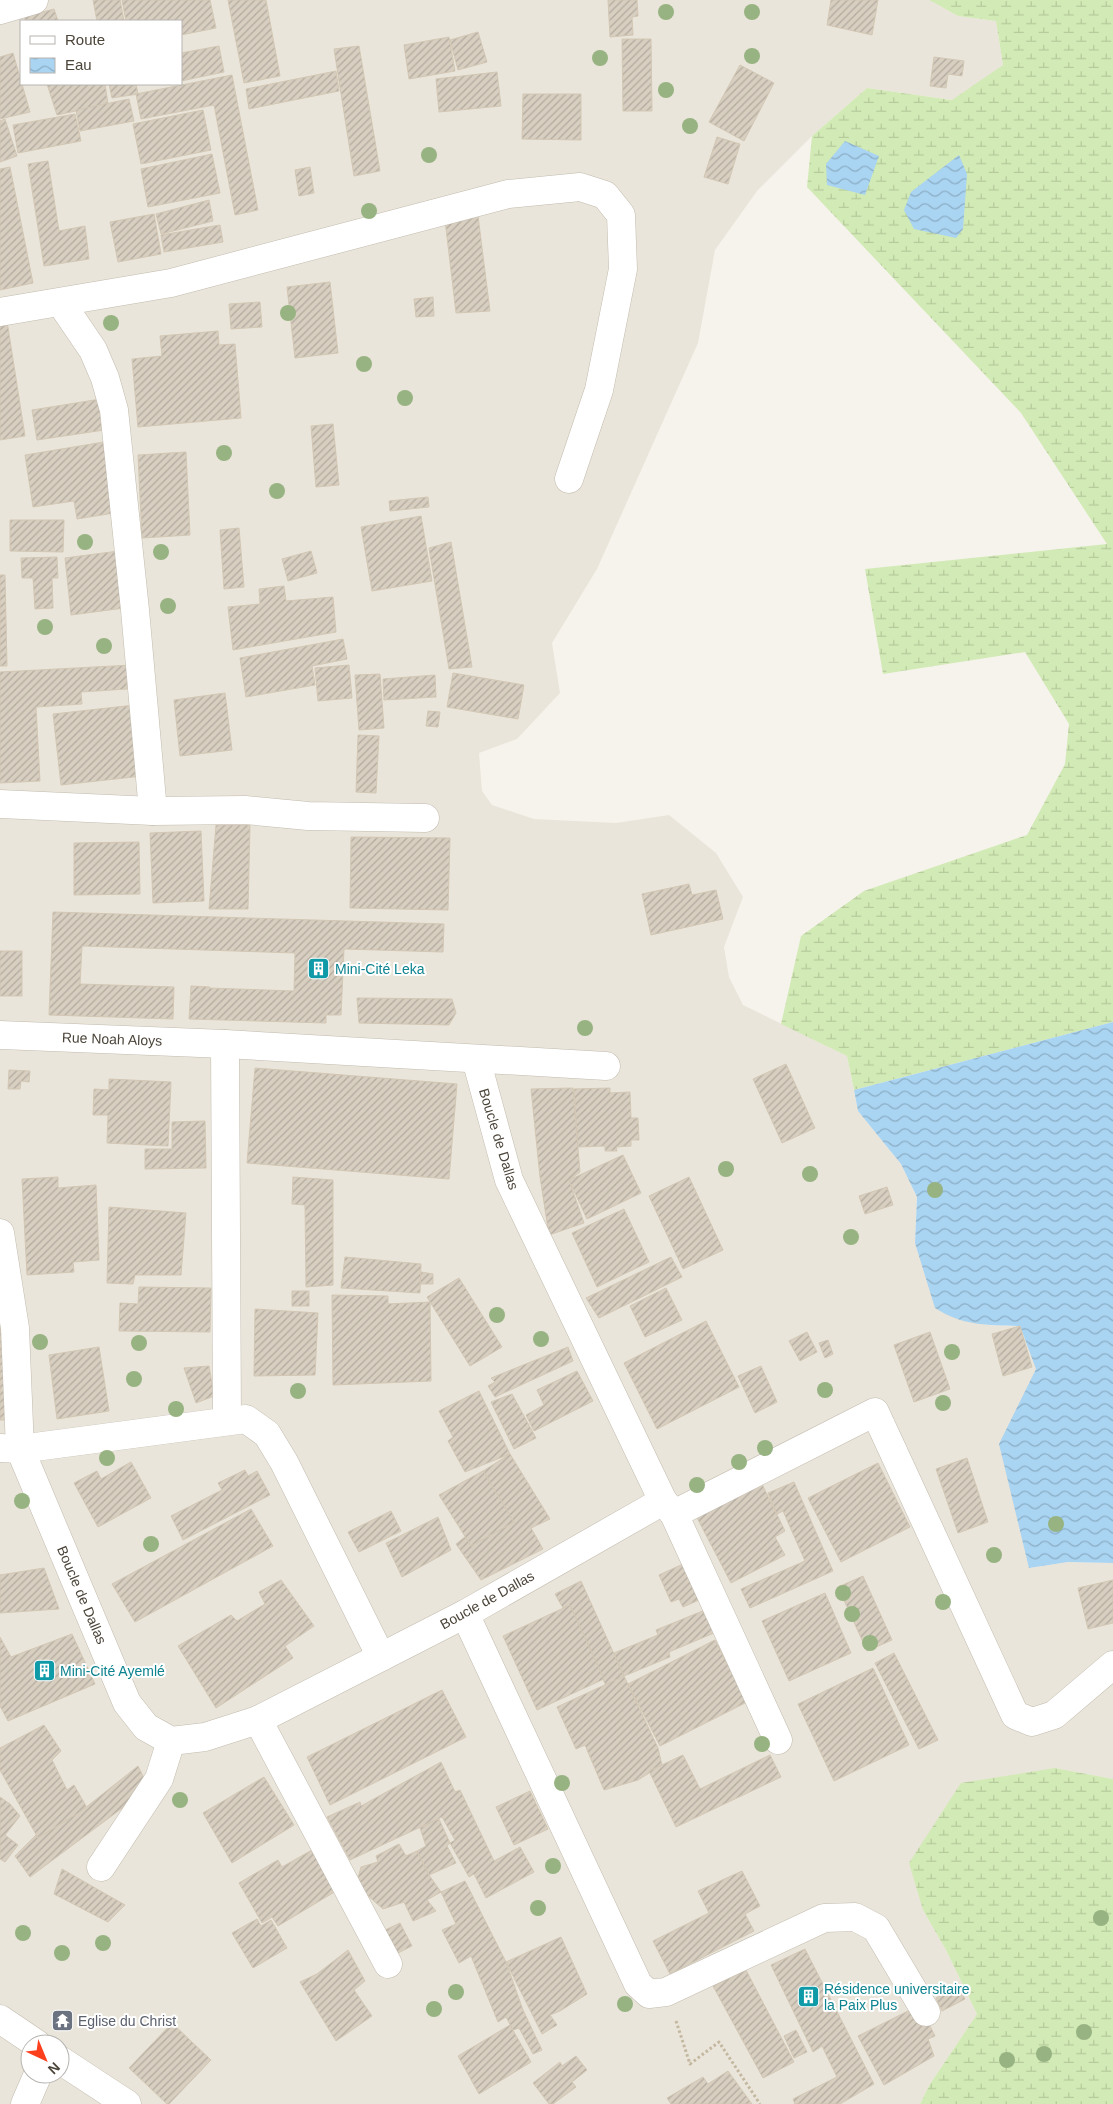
<svg xmlns="http://www.w3.org/2000/svg" width="1113" height="2104" font-family="Helvetica,sans-serif">
	<style>
		.residential { fill: #eae5da; fill-rule: evenodd }
		.wetland { fill: url(#wetland-marsh) }
		.water { fill: url(#water-waves) }
		.building { fill: url(#building-hatch); stroke: #d3c7b4 }
		.lines { fill: none; stroke-linecap: round; stroke-linejoin: round }
		.minor-casing { stroke: #c2bbae; stroke-width: 29 }
		.path { stroke: #c4b79f; stroke-width: 3; stroke-dasharray: 2.5 2.5; stroke-linecap: butt }
		.minor { stroke: #fff; stroke-width: 28 }
		.tree { fill: #97b381 }
		.labels { text-anchor: middle; dominant-baseline: central; stroke-width: 4; stroke-linejoin: round; paint-order: stroke }
		.culture-label { font-size: 14px; fill: #0d838f; stroke: #fff; text-anchor: start }
		.street-label { font-size: 14px; fill: #4b4439; stroke: #fff }
		.worship-label { font-size: 14px; fill: #5b616d; stroke: #fff; text-anchor: start }
	</style>
	<defs>
		<pattern id="wetland-marsh" width="20" height="14" patternUnits="userSpaceOnUse" patternTransform="scale(1.25)"><rect width="20" height="14" fill="#d2eab5"/><path d="M1 5h8M5 5V1M11 12h8M15 12V8" fill="none" stroke="#b6ca9c"/></pattern>
		<pattern id="water-waves" width="16" height="10" patternUnits="userSpaceOnUse" patternTransform="scale(1.25)"><rect width="16" height="10" fill="#a9d4f2"/><path d="M0 5q4-4 8 0t8 0" fill="none" stroke="#8caec5"/></pattern>
		<pattern id="building-hatch" width="6" height="6" patternUnits="userSpaceOnUse" patternTransform="scale(1.25)"><rect width="6" height="6" fill="#d8cfc1"/><path d="M-1 1l2-2M0 6l6-6M5 7l2-2" fill="none" stroke="#b1aa9e"/></pattern>
	</defs>
	<rect width="100%" height="100%" fill="#f6f3ec"/>
	<path class="residential" d="M0 0H929L958 16 996 21 1003 65 984 79 953 100 867 88 812 136 757 191 715 250 698 343 597 569 552 643 560 693 517 739 479 753 482 791 492 805 534 819 616 823 669 815 716 853 743 897 724 947 729 977 743 1005 847 1056 858 1111 901 1164 917 1197 915 1243 986 1325 1020 1326 1037 1369 1034 1373 1029 1568 1068 1562 1113 1563V1779L1055 1768 923 1910 946 1950 977 2014 930 2084 920 2104H0ZM21 21H181V84H21ZM30 2044H60V2074H30Z"/>
	<g class="wetland">
		<polygon points="929,0 1113,0 1113,1022 854,1090 847,1056 781,1024 801,936 864,891 1027,835 1065,764 1069,724 1025,652 883,674 865,569 1107,544 1021,413 807,187 812,136 867,88 952,100 1003,65 996,21 958,16"/>
		<polygon points="1055,1768 1113,1779 1113,2104 920,2104 930,2084 977,2014 946,1950 923,1910 909,1863 961,1783"/>
	</g>
	<g class="water">
		<polygon points="845,141 879,156 865,195 827,185 826,164"/>
		<polygon points="959,155 967,174 963,229 956,238 914,229 904,210 911,192"/>
		<path d="M1113 1022V1563L1068 1562 1029 1568 999 1444 1036 1369 1020 1326C988 1325 962 1326 935 1308L915 1243 917 1197 901 1164 858 1111 854 1090Z"/>
	</g>
	<g class="building">
		<polygon points="93,0 120,0 124,21 97,21"/>
		<polygon points="122,0 210,0 216,28 181,35 181,21 126,21"/>
		<polygon points="228,0 266,0 280,76 244,83"/>
		<polygon points="608,0 637,0 638,16 632,17 633,35 610,37"/>
		<polygon points="831,0 878,0 872,35 827,25"/>
		<polygon points="54,9 58,21 26,21 24,17"/>
		<polygon points="478,32 487,62 458,70 450,40"/>
		<polygon points="449,37 455,71 409,79 404,45"/>
		<polygon points="622,39 651,39 652,111 623,111"/>
		<polygon points="219,46 224,72 181,81 181,53"/>
		<polygon points="359,46 380,171 354,176 334,49"/>
		<polygon points="13,53 30,112 0,119 0,57"/>
		<polygon points="934,57 964,61 962,76 948,74 946,88 930,86"/>
		<polygon points="740,65 774,83 744,141 709,122"/>
		<polygon points="336,71 339,91 249,109 246,89"/>
		<polygon points="497,72 501,106 439,112 436,79"/>
		<polygon points="232,75 258,210 235,215 214,105 141,119 136,94"/>
		<polygon points="47,84 105,84 108,104 57,115"/>
		<polygon points="109,84 136,84 138,94 112,98"/>
		<polygon points="523,94 581,94 581,140 522,139"/>
		<polygon points="129,99 134,121 80,131 76,110"/>
		<polygon points="203,110 211,150 141,164 133,124"/>
		<polygon points="75,114 81,141 18,153 13,125"/>
		<polygon points="5,119 17,156 0,162 0,121"/>
		<polygon points="717,137 740,144 728,184 704,177"/>
		<polygon points="212,154 220,193 148,207 141,169"/>
		<polygon points="48,161 59,231 85,226 89,259 44,266 28,164"/>
		<polygon points="10,167 33,283 0,290 0,169"/>
		<polygon points="310,167 314,193 299,196 295,170"/>
		<polygon points="209,200 213,221 161,234 156,214"/>
		<polygon points="476,200 490,311 456,313 443,203"/>
		<polygon points="154,214 161,254 118,262 110,222"/>
		<polygon points="220,225 223,242 164,252 161,235"/>
		<polygon points="330,282 338,353 295,358 287,287"/>
		<polygon points="433,297 434,316 416,317 414,299"/>
		<polygon points="260,302 262,327 231,329 229,304"/>
		<polygon points="7,321 25,436 0,440 0,322"/>
		<polygon points="218,331 219,345 235,344 241,418 138,427 132,359 162,356 160,336"/>
		<polygon points="107,398 111,429 37,440 32,410"/>
		<polygon points="333,424 339,485 316,487 311,426"/>
		<polygon points="104,442 114,513 77,519 74,501 33,507 25,455"/>
		<polygon points="186,452 190,535 142,538 138,455"/>
		<polygon points="428,497 429,507 390,511 389,501"/>
		<polygon points="421,516 432,581 372,591 361,527"/>
		<polygon points="10,520 64,520 63,552 10,551"/>
		<polygon points="239,528 244,587 224,589 220,530"/>
		<polygon points="451,542 472,667 449,669 429,548"/>
		<polygon points="126,550 132,607 71,615 65,558"/>
		<polygon points="311,551 317,573 288,581 282,559"/>
		<polygon points="57,557 58,578 52,578 53,608 35,609 33,578 22,578 21,558"/>
		<polygon points="0,575 5,575 7,666 0,666"/>
		<polygon points="284,586 286,601 333,597 336,632 233,650 228,607 260,604 259,589"/>
		<polygon points="343,639 347,659 312,666 315,685 246,697 240,658"/>
		<polygon points="132,665 133,681 127,681 127,689 81,692 82,704 36,707 40,781 0,783 0,672"/>
		<polygon points="349,665 352,698 318,701 315,668"/>
		<polygon points="453,673 524,685 518,719 447,707"/>
		<polygon points="380,674 384,728 359,730 355,675"/>
		<polygon points="435,675 436,697 384,700 383,679"/>
		<polygon points="225,693 232,750 180,756 174,700"/>
		<polygon points="135,705 142,776 61,785 53,714"/>
		<polygon points="428,711 440,712 438,727 426,726"/>
		<polygon points="358,735 379,736 376,793 356,792"/>
		<polygon points="216,825 250,825 248,909 209,909"/>
		<polygon points="201,831 204,901 153,903 150,833"/>
		<polygon points="351,837 450,838 448,910 350,908"/>
		<polygon points="139,842 140,894 74,895 74,843"/>
		<polygon points="689,884 692,895 716,890 723,919 651,935 642,894"/>
		<polygon points="53,912 444,924 443,952 344,949 341,1015 326,1015 326,1023 189,1019 191,986 210,987 209,988 294,991 295,953 82,946 80,984 174,987 173,1019 49,1015"/>
		<rect x="0" y="951" width="22" height="45"/>
		<polygon points="357,998 452,999 456,1013 449,1025 359,1023"/>
		<polygon points="786,1064 815,1128 782,1143 753,1079"/>
		<polygon points="255,1068 457,1084 449,1179 247,1163"/>
		<polygon points="9,1070 30,1071 29,1082 21,1081 20,1089 8,1089"/>
		<polygon points="109,1079 171,1082 168,1146 107,1143 108,1115 93,1115 94,1089 109,1090"/>
		<polygon points="573,1088 580,1172 569,1180 584,1223 549,1235 540,1177 531,1089"/>
		<polygon points="610,1088 610,1093 630,1092 631,1118 638,1118 639,1140 631,1140 631,1146 616,1147 617,1151 605,1151 605,1146 578,1147 574,1089"/>
		<polygon points="205,1121 206,1168 145,1169 145,1149 172,1149 172,1122"/>
		<polygon points="623,1155 641,1193 587,1219 569,1180"/>
		<polygon points="58,1177 58,1188 96,1185 99,1260 73,1262 74,1272 27,1275 22,1179"/>
		<polygon points="293,1177 333,1180 333,1285 306,1287 305,1205 292,1204"/>
		<polygon points="689,1177 723,1250 683,1269 649,1196"/>
		<polygon points="887,1187 893,1205 865,1214 859,1196"/>
		<polygon points="109,1207 186,1213 181,1275 135,1275 133,1284 107,1283"/>
		<polygon points="624,1209 649,1262 597,1287 572,1233"/>
		<polygon points="345,1257 421,1264 420,1293 341,1288"/>
		<polygon points="671,1257 682,1277 599,1318 586,1298"/>
		<polygon points="421,1272 433,1274 433,1284 420,1284"/>
		<polygon points="459,1278 502,1347 470,1366 427,1297"/>
		<polygon points="139,1287 211,1288 210,1332 119,1331 120,1303 138,1304"/>
		<polygon points="666,1288 682,1320 645,1337 630,1306"/>
		<rect x="292" y="1291" width="17" height="15"/>
		<polygon points="332,1295 388,1296 388,1304 430,1302 431,1381 333,1385"/>
		<polygon points="0,1309 4,1309 5,1420 0,1420"/>
		<polygon points="255,1309 318,1313 315,1375 254,1376"/>
		<polygon points="706,1321 739,1387 657,1429 624,1363"/>
		<polygon points="1020,1326 1032,1367 1003,1376 992,1334"/>
		<polygon points="807,1332 817,1352 800,1361 789,1341"/>
		<polygon points="930,1332 950,1389 914,1402 894,1345"/>
		<polygon points="828,1340 833,1354 825,1358 819,1343"/>
		<polygon points="99,1347 109,1411 57,1419 49,1355"/>
		<polygon points="568,1347 573,1361 495,1397 488,1386 495,1382 491,1378"/>
		<polygon points="209,1366 214,1396 196,1403 184,1368"/>
		<polygon points="761,1366 777,1402 755,1413 738,1376"/>
		<polygon points="577,1371 593,1401 534,1431 526,1415 544,1405 537,1390"/>
		<polygon points="479,1391 510,1454 465,1472 448,1441 453,1437 439,1411"/>
		<polygon points="512,1394 536,1438 514,1449 491,1402"/>
		<polygon points="510,1454 550,1519 531,1528 543,1549 481,1580 456,1544 466,1536 471,1546 514,1522 483,1471"/>
		<polygon points="967,1458 988,1522 958,1533 936,1469"/>
		<polygon points="131,1462 151,1498 98,1527 74,1483 97,1471 101,1479"/>
		<polygon points="878,1463 910,1527 841,1562 808,1498"/>
		<polygon points="245,1470 248,1476 257,1471 270,1495 183,1540 171,1516 222,1490 218,1483"/>
		<polygon points="483,1471 514,1522 471,1546 439,1495"/>
		<polygon points="760,1480 785,1531 775,1537 785,1555 731,1583 694,1512"/>
		<polygon points="794,1482 833,1571 750,1608 741,1589 805,1561 783,1511 777,1514 768,1493"/>
		<polygon points="251,1509 273,1546 135,1622 112,1584"/>
		<polygon points="391,1511 401,1531 359,1552 348,1532"/>
		<polygon points="438,1517 451,1550 402,1577 386,1543"/>
		<polygon points="683,1564 699,1600 683,1607 679,1599 671,1602 659,1575"/>
		<polygon points="44,1568 59,1609 0,1613 0,1575"/>
		<polygon points="863,1576 892,1640 867,1651 838,1587"/>
		<polygon points="281,1580 314,1626 285,1646 293,1658 216,1708 178,1646 231,1615 237,1621 265,1604 259,1592"/>
		<polygon points="1113,1580 1113,1623 1088,1629 1078,1588"/>
		<polygon points="581,1581 624,1676 606,1686 570,1605 563,1608 555,1594"/>
		<polygon points="825,1593 851,1653 789,1681 762,1621"/>
		<polygon points="570,1605 604,1679 537,1710 503,1636"/>
		<polygon points="705,1610 714,1633 669,1652 670,1657 624,1676 614,1653 658,1635 656,1630"/>
		<polygon points="72,1634 95,1684 8,1721 0,1706 0,1637 11,1657"/>
		<polygon points="715,1640 747,1702 660,1746 628,1684"/>
		<polygon points="894,1653 938,1740 919,1749 875,1663"/>
		<polygon points="873,1668 909,1745 834,1781 798,1704"/>
		<polygon points="624,1676 658,1748 662,1765 638,1780 604,1790 585,1745 576,1749 557,1707"/>
		<polygon points="442,1690 466,1737 330,1805 307,1757"/>
		<polygon points="44,1725 61,1751 52,1760 67,1790 74,1785 86,1806 80,1812 38,1838 0,1770 0,1748"/>
		<polygon points="683,1755 700,1789 770,1755 781,1777 676,1827 649,1771"/>
		<polygon points="441,1762 455,1792 460,1790 494,1861 520,1847 534,1872 486,1898 474,1874 469,1877 450,1843 455,1840 442,1817 350,1860 327,1817 360,1802 361,1806"/>
		<polygon points="138,1766 149,1788 30,1877 15,1856 36,1835 38,1838 80,1812"/>
		<polygon points="264,1777 294,1825 232,1863 203,1813"/>
		<polygon points="530,1791 548,1829 514,1845 496,1807"/>
		<polygon points="0,1797 10,1804 20,1816 5,1835 18,1845 5,1862 0,1859"/>
		<polygon points="439,1819 450,1843 447,1846 456,1863 429,1875 417,1851 426,1846 420,1828"/>
		<polygon points="399,1844 406,1856 417,1851 429,1875 441,1892 427,1900 436,1911 413,1921 404,1902 383,1909 365,1893 358,1878 361,1867 378,1862 376,1856"/>
		<polygon points="312,1850 336,1891 278,1926 272,1917 262,1923 239,1883 278,1860 282,1867"/>
		<polygon points="62,1869 125,1905 108,1922 54,1894"/>
		<polygon points="742,1871 760,1906 745,1914 754,1931 670,1974 653,1941 709,1913 698,1891"/>
		<polygon points="465,1881 506,1962 523,2010 542,2050 533,2054 519,2028 513,2030 506,2017 498,2022 471,1956 459,1963 442,1930 456,1924 441,1892"/>
		<polygon points="257,1919 261,1926 271,1920 287,1948 253,1968 232,1933"/>
		<polygon points="400,1923 412,1946 394,1955 383,1931"/>
		<polygon points="561,1937 587,1994 560,2011 550,2015 557,2025 542,2034 506,1962"/>
		<polygon points="805,1949 874,2084 840,2104 795,2104 793,2099 837,2077 822,2046 813,2052 771,1965"/>
		<polygon points="348,1950 365,1981 354,1990 372,2016 336,2041 300,1982 317,1974"/>
		<polygon points="746,1970 794,2062 763,2078 713,1986"/>
		<polygon points="958,1986 965,1999 942,2011 936,1998"/>
		<polygon points="912,2009 921,2026 929,2024 935,2036 928,2039 934,2056 884,2085 858,2036"/>
		<polygon points="172,2023 211,2060 169,2104 167,2104 129,2068"/>
		<polygon points="510,2025 531,2062 479,2094 458,2056"/>
		<polygon points="796,2030 807,2052 794,2058 784,2036"/>
		<polygon points="576,2056 587,2070 572,2082 576,2087 553,2104 549,2104 533,2083 560,2062 562,2066"/>
		<polygon points="728,2071 752,2104 671,2104 667,2098 703,2077 708,2084"/>
	</g>
	<g class="lines">
		<defs>
			<g id="minor">
				<polyline points="0,10 34,0"/>
				<polyline points="61,303 93,350 105,378 114,410 135,610 153,811"/>
				<polyline points="0,312 171,283 508,194 580,187 605,195 621,215 623,269 599,390 569,479"/>
				<polyline points="0,804 153,811 245,810 308,816 425,818"/>
				<polyline points="0,1035 225,1044 606,1066"/>
				<polyline points="225,1044 227,1420"/>
				<polyline points="0,1233 15,1328 20,1449 127,1703 146,1727 171,1741 205,1737 258,1720 465,1614 663,1501 509,1180 476,1059"/>
				<polyline points="0,1448 20,1449 246,1419 267,1434 284,1462 381,1657"/>
				<polyline points="663,1501 674,1514 778,1740"/>
				<polyline points="674,1514 875,1412 1015,1715 1032,1722 1054,1715 1113,1665"/>
				<polyline points="465,1614 638,1984 649,1994 666,1992 824,1918 855,1917 876,1928 926,2012"/>
				<polyline points="258,1720 388,1964"/>
				<polyline points="101,1867 159,1779 171,1741"/>
				<polyline points="0,2019 37,2044"/>
				<polyline points="60,2060 127,2104"/>
				<polyline points="25,2104 38,2074"/>
			</g>
		</defs>
		<use href="#minor" class="minor-casing"/>
		<polyline class="path" points="676,2021 690,2064 719,2042 760,2104"/>
		<use href="#minor" class="minor"/>
	</g>
	<g class="tree">
		<circle cx="666" cy="12" r="8"/>
		<circle cx="752" cy="12" r="8"/>
		<circle cx="752" cy="56" r="8"/>
		<circle cx="600" cy="58" r="8"/>
		<circle cx="666" cy="90" r="8"/>
		<circle cx="690" cy="126" r="8"/>
		<circle cx="429" cy="155" r="8"/>
		<circle cx="369" cy="211" r="8"/>
		<circle cx="288" cy="313" r="8"/>
		<circle cx="111" cy="323" r="8"/>
		<circle cx="364" cy="364" r="8"/>
		<circle cx="405" cy="398" r="8"/>
		<circle cx="224" cy="453" r="8"/>
		<circle cx="277" cy="491" r="8"/>
		<circle cx="85" cy="542" r="8"/>
		<circle cx="161" cy="552" r="8"/>
		<circle cx="168" cy="606" r="8"/>
		<circle cx="45" cy="627" r="8"/>
		<circle cx="104" cy="646" r="8"/>
		<circle cx="585" cy="1028" r="8"/>
		<circle cx="726" cy="1169" r="8"/>
		<circle cx="810" cy="1174" r="8"/>
		<circle cx="935" cy="1190" r="8"/>
		<circle cx="851" cy="1237" r="8"/>
		<circle cx="497" cy="1315" r="8"/>
		<circle cx="541" cy="1339" r="8"/>
		<circle cx="40" cy="1342" r="8"/>
		<circle cx="139" cy="1343" r="8"/>
		<circle cx="952" cy="1352" r="8"/>
		<circle cx="134" cy="1379" r="8"/>
		<circle cx="825" cy="1390" r="8"/>
		<circle cx="298" cy="1391" r="8"/>
		<circle cx="943" cy="1403" r="8"/>
		<circle cx="176" cy="1409" r="8"/>
		<circle cx="765" cy="1448" r="8"/>
		<circle cx="107" cy="1458" r="8"/>
		<circle cx="739" cy="1462" r="8"/>
		<circle cx="697" cy="1485" r="8"/>
		<circle cx="22" cy="1501" r="8"/>
		<circle cx="1056" cy="1524" r="8"/>
		<circle cx="151" cy="1544" r="8"/>
		<circle cx="994" cy="1555" r="8"/>
		<circle cx="843" cy="1593" r="8"/>
		<circle cx="943" cy="1602" r="8"/>
		<circle cx="852" cy="1614" r="8"/>
		<circle cx="870" cy="1643" r="8"/>
		<circle cx="762" cy="1744" r="8"/>
		<circle cx="562" cy="1783" r="8"/>
		<circle cx="180" cy="1800" r="8"/>
		<circle cx="553" cy="1866" r="8"/>
		<circle cx="538" cy="1908" r="8"/>
		<circle cx="1101" cy="1918" r="8"/>
		<circle cx="23" cy="1933" r="8"/>
		<circle cx="103" cy="1943" r="8"/>
		<circle cx="62" cy="1953" r="8"/>
		<circle cx="456" cy="1992" r="8"/>
		<circle cx="625" cy="2004" r="8"/>
		<circle cx="434" cy="2009" r="8"/>
		<circle cx="1084" cy="2032" r="8"/>
		<circle cx="1044" cy="2054" r="8"/>
		<circle cx="1007" cy="2060" r="8"/>
	</g>
	<defs>
		<symbol id="building-square" viewBox="-11 -11 22 22"><rect x="-9" y="-9" width="18" height="18" rx="4" fill="#0f9aa8" stroke="#fff"/><path d="M-4-6H4V6H1V3H-1V6H-4ZM-2.5-4.3h1.7v1.8h-1.7ZM.8-4.3h1.7v1.8H.8ZM-2.5-1h1.7V.8h-1.7ZM.8-1h1.7V.8H.8Z" fill="#fff"/></symbol>
		<symbol id="temple-square" viewBox="-11 -11 22 22"><rect x="-9" y="-9" width="18" height="18" rx="4" fill="#6b7280" stroke="#fff"/><path d="M0-6L5-2H3V0L6.5 2.5H4V6H1.5V3h-3V6H-4V2.5H-6.5L-3 0V-2H-5Z" fill="#fff"/></symbol>
	</defs>
	<g fill-rule="evenodd">
		<use href="#building-square" x="306" y="956" width="25" height="25"/>
		<use href="#building-square" x="32" y="1658" width="25" height="25"/>
		<use href="#building-square" x="796" y="1984" width="25" height="25"/>
		<use href="#temple-square" x="50" y="2008" width="25" height="25"/>
	</g>
	<g class="labels">
		<g class="culture-label">
			<text x="335" y="969">Mini-Cité Leka</text>
			<text x="60" y="1671">Mini-Cité Ayemlé</text>
			<text x="824" y="1989">Résidence universitaire<tspan x="824" dy="16">la Paix Plus</tspan></text>
		</g>
		<g class="street-label">
			<text transform="translate(112 1039) rotate(2)">Rue Noah Aloys</text>
			<text transform="translate(499 1139) rotate(73)">Boucle de Dallas</text>
			<text transform="translate(82 1595) rotate(67)">Boucle de Dallas</text>
			<text transform="translate(487 1600) rotate(-29)">Boucle de Dallas</text>
		</g>
		<g class="worship-label">
			<text x="78" y="2021">Eglise du Christ</text>
		</g>
	</g>
	<rect x="20" y="20" width="162" height="65" fill="#ffffff" stroke="#b7b4b0"/>
	<rect x="30" y="36" width="25" height="8" fill="#ffffff" stroke="#b7b4b0"/>
	<text x="65" y="45" font-size="15" fill="#4b4439">Route</text>
	<rect x="30" y="58" width="25" height="15" fill="url(#water-waves)" stroke="#b7b4b0"/>
	<text x="65" y="70" font-size="15" fill="#4b4439">Eau</text>
	<g transform="translate(45 2059) rotate(136)"><circle r="24" fill="#ffffff" stroke="#b7b4b0"/>
	<path d="M0-4L9 19L0 12L-9 19Z" fill="#fc3f1d"/>
	<text y="-8" font-size="14" font-weight="bold" text-anchor="middle" fill="#4b4439">N</text>
	</g>
</svg>
